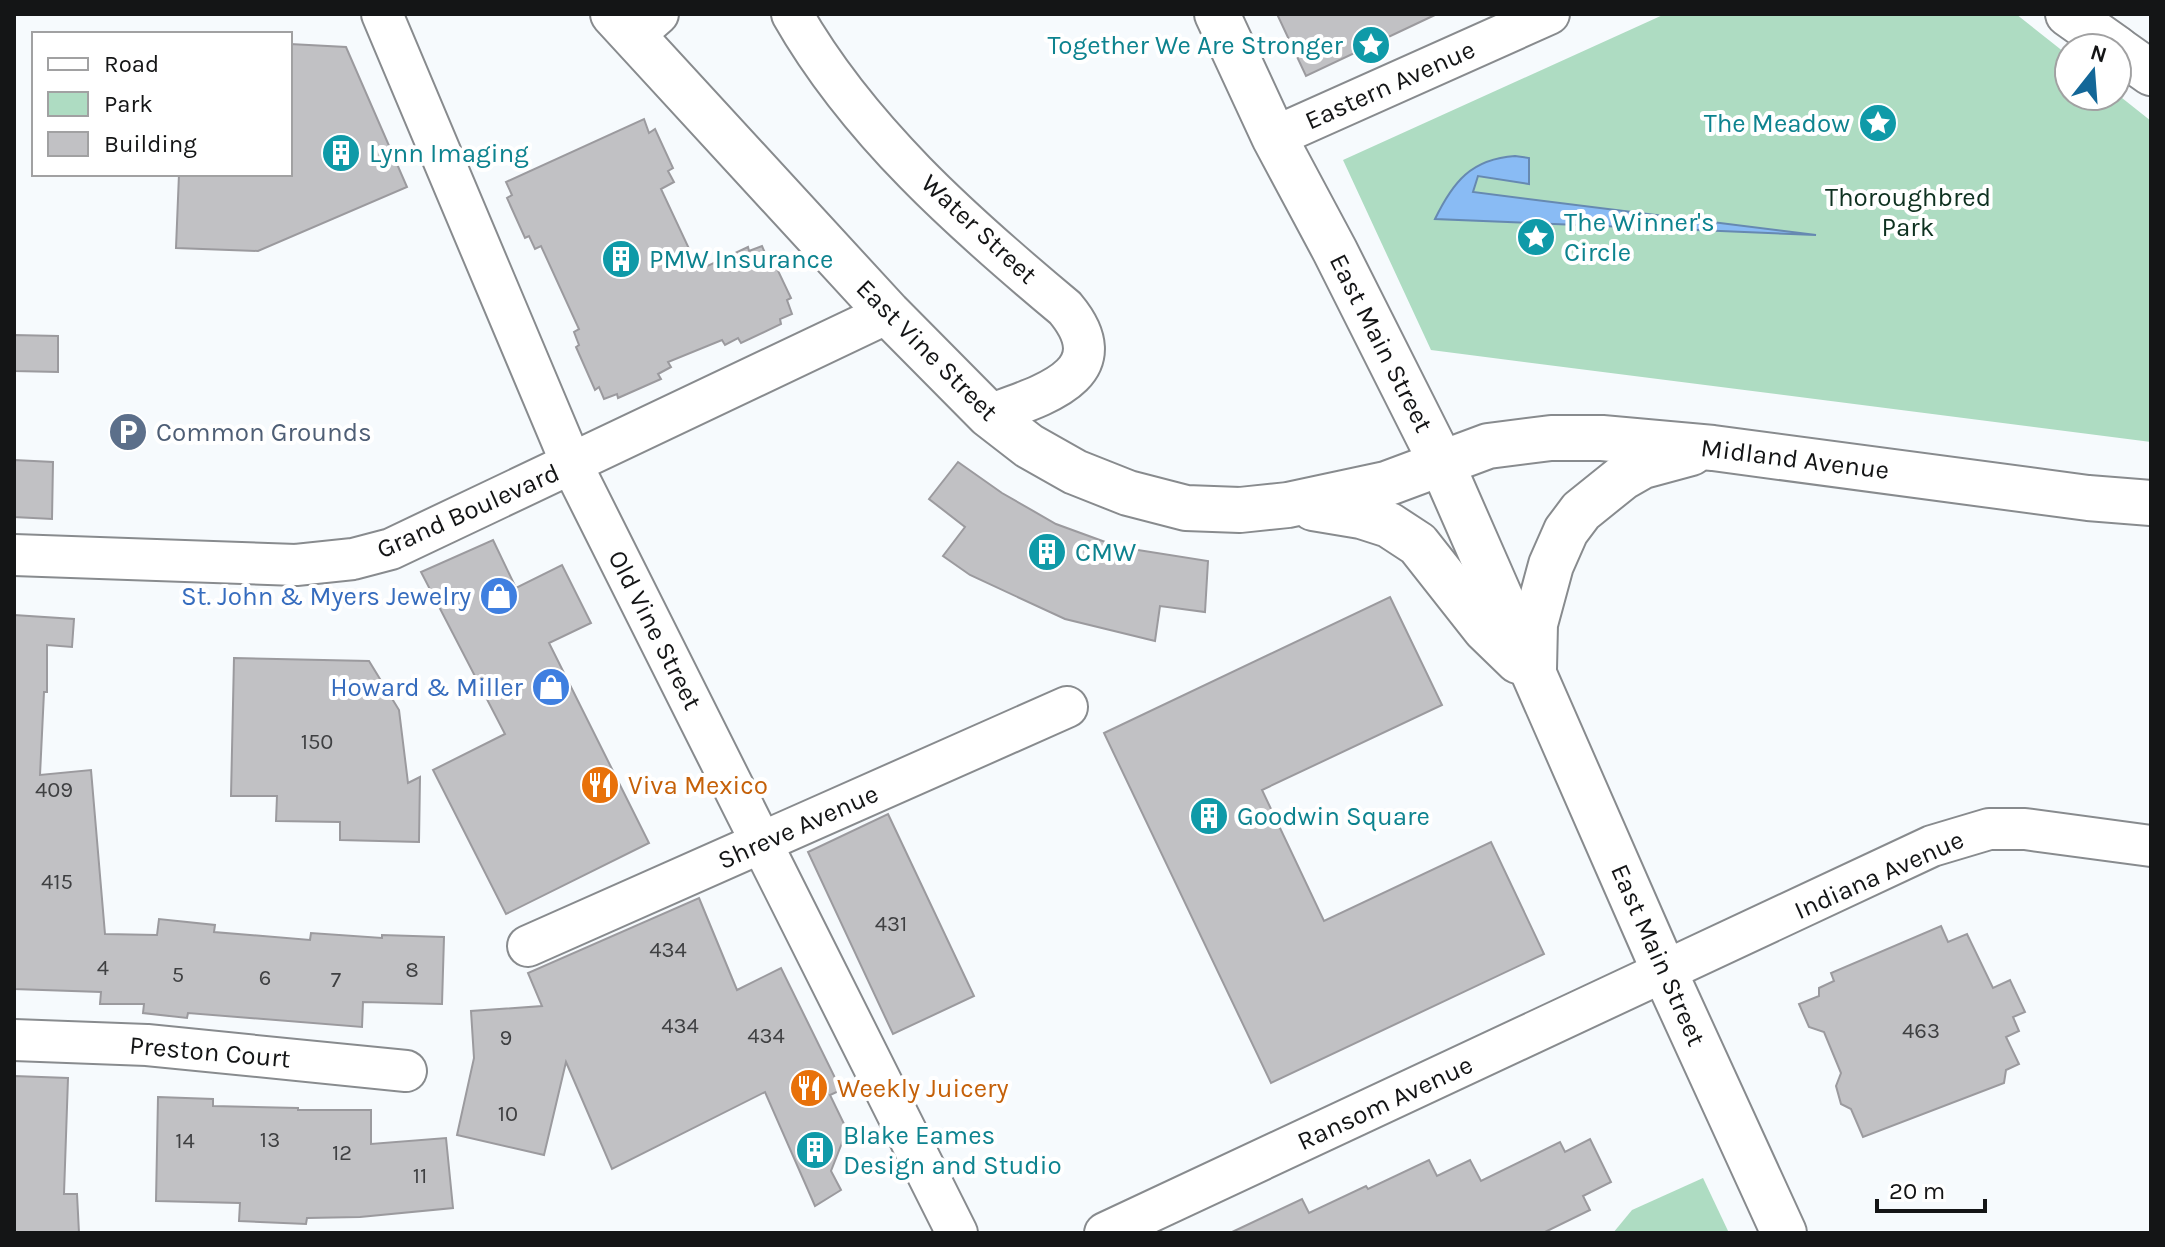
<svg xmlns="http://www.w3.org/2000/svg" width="2165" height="1247" font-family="Karla,sans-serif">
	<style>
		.green { fill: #aedcc2 }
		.water { fill: #89bbf4; stroke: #6689b1; stroke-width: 2 }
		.building { fill: #c1c1c4; stroke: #9b9a9e; stroke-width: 2 }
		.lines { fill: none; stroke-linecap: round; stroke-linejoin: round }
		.minor-casing { stroke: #888b8e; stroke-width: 44 }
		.major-casing { stroke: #888b8e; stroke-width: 48 }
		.minor { stroke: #fff; stroke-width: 40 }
		.major { stroke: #fff; stroke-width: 44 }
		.labels { text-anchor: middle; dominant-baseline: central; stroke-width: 8; stroke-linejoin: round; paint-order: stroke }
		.number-label { font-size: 22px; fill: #3f4042 }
		.culture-label { font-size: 26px; fill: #0d838f; stroke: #fff; text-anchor: start }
		.street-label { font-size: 26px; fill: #141516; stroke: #fff }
		.park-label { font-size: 26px; fill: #0e3120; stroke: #fff }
		.service-label { font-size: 26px; fill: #4e5e75; stroke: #fff; text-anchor: start }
		.shop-label { font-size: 26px; fill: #366cbe; stroke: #fff; text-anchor: end }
		.food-label { font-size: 26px; fill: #c56008; stroke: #fff; text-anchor: start }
	</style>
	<rect width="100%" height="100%" fill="#f6fafd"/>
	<g class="green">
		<polygon points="1665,14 2016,14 2069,56 2069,96 2117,96 2117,94 2151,121 2151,442 1431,350 1343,160"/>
		<polygon points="1703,1178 1729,1233 1613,1233 1632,1210"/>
	</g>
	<path class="water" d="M1515 156 1529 158V184L1478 176 1473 192 1816 235 1435 219C1453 182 1471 159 1515 156Z"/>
	<g class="building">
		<polygon points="1277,14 1437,14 1306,76"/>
		<polygon points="290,44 346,47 407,187 258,251 176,248 179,174 290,174"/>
		<polygon points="644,119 649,133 655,129 673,168 668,171 674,182 661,189 699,270 748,247 749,251 762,246 768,260 772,258 791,298 787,300 792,314 780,319 781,324 741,343 738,338 725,345 722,340 668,362 671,367 658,374 661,379 618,398 617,394 604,399 599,387 595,390 576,347 579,345 574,332 579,329 541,246 535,249 529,236 525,238 507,198 512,195 506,182"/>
		<polygon points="14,335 58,336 58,372 14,371"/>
		<polygon points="14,460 53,462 52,519 14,517"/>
		<polygon points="958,462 1002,493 1056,524 1119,547 1208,561 1205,612 1160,606 1155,641 1065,619 970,575 943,556 965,527 929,499"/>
		<polygon points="493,540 516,588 562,565 591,623 549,643 649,843 506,914 433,770 505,734 421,572"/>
		<polygon points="1390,597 1442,705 1262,790 1324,921 1491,842 1544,954 1271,1083 1104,733"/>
		<polygon points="14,615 74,619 72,647 47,645 47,692 44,692 40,775 91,770 105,934 157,935 159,919 215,925 214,932 310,940 311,933 382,938 382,935 444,937 442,1004 363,1002 362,1027 188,1013 187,1018 143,1013 144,1004 100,1004 101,992 14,989"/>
		<polygon points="234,658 369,661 399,710 408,783 420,777 419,842 340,840 340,822 276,821 277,796 231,796"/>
		<polygon points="888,814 974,996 893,1034 808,852"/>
		<polygon points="699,898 737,990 781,968 841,1090 830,1095 847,1130 831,1171 841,1190 815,1206 765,1092 612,1169 566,1062 544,1155 457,1135 474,1058 471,1011 542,1006 528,973"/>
		<polygon points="1941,926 1948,942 1967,934 1993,988 2010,980 2025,1012 2013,1017 2019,1031 2006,1037 2019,1064 2006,1070 2004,1083 1863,1137 1851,1109 1841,1104 1836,1086 1841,1073 1824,1032 1809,1027 1799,1004 1819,996 1819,988 1834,981 1831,973"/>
		<polygon points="14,1076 68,1078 64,1194 77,1194 79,1233 14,1233"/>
		<polygon points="158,1097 213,1099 213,1106 298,1108 298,1110 371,1110 371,1144 446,1138 453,1208 360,1217 307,1218 306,1224 239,1221 240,1203 156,1201"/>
		<polygon points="1590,1139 1611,1182 1583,1196 1590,1210 1543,1233 1230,1233 1302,1199 1309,1213 1366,1186 1368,1189 1429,1160 1437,1176 1470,1160 1481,1181 1560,1142 1565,1152"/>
	</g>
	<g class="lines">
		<defs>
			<g id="minor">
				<polyline points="382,14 572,465 957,1233"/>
				<path d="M792 14C858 130 963 223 1065 308 1121 375 1040 396 989 415"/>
				<polyline points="633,36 658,14"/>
				<polyline points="1274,137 1549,14"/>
				<polyline points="14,555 296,565 353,559 391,549 888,313"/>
				<polyline points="528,946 1067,707"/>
				<polyline points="14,1040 147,1045 406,1071"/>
				<polyline points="1105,1233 1932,846 1989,829 2025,829 2151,846"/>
			</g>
			<g id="major">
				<polyline points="613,14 888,313 989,415 1029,446 1075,472 1128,493 1186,508 1240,510 1288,505 1386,484 1488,446 1551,438 1602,438 1713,448 2088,498 2151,503"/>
				<polyline points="1217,14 1274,137 1335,251 1441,462 1665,973 1784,1233"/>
				<polyline points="2068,14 2116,48"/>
				<polyline points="2117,49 2151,73"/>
				<polyline points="1313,508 1361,516 1389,525 1418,544 1485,629 1518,661"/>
				<polyline points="1534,669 1535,624 1551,565 1566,531 1581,511 1622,478 1643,466 1691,453"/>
			</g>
		</defs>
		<use href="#minor" class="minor-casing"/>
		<use href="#major" class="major-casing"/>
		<use href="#minor" class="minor"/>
		<use href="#major" class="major"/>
	</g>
	<defs>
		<symbol id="sight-disc" viewBox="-11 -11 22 22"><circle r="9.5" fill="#0f9aa8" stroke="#fff"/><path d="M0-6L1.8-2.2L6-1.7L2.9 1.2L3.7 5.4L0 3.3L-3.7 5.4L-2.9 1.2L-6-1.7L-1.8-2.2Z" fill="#fff"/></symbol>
		<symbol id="building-disc" viewBox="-11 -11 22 22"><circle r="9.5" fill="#0f9aa8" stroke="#fff"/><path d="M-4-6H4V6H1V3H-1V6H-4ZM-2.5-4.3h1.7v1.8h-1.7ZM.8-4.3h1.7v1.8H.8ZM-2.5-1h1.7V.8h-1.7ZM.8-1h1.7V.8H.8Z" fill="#fff"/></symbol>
		<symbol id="parking-disc" viewBox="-11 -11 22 22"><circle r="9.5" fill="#5c6f8a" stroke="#fff"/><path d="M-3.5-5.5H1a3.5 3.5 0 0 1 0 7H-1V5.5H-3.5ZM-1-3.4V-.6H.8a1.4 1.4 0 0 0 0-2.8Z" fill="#fff"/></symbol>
		<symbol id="shop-disc" viewBox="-11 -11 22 22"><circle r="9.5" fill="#3f7fe0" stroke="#fff"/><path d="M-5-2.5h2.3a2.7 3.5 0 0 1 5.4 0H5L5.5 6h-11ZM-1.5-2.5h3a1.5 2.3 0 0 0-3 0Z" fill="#fff"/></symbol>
		<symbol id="restaurant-disc" viewBox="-11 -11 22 22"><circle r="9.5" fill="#e8710a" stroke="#fff"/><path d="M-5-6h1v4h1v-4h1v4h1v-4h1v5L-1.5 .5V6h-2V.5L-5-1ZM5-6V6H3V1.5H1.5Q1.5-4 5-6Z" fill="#fff"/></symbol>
	</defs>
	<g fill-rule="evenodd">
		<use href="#sight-disc" x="1349" y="23" width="44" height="44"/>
		<use href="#sight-disc" x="1856" y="101" width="44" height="44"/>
		<use href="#building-disc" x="319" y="131" width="44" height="44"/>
		<use href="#sight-disc" x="1514" y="215" width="44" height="44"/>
		<use href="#building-disc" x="599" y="237" width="44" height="44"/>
		<use href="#parking-disc" x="106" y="410" width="44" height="44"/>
		<use href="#building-disc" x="1025" y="530" width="44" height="44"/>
		<use href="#shop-disc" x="477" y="574" width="44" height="44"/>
		<use href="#shop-disc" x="529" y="665" width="44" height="44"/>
		<use href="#restaurant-disc" x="578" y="763" width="44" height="44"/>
		<use href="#building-disc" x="1187" y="794" width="44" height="44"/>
		<use href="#restaurant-disc" x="787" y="1066" width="44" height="44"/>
		<use href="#building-disc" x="793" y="1128" width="44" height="44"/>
	</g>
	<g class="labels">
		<g class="number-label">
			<text x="317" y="742">150</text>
			<text x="54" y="790">409</text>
			<text x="57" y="882">415</text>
			<text x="891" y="924">431</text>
			<text x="668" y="950">434</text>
			<text x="103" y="968">4</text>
			<text x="412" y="970">8</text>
			<text x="178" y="975">5</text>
			<text x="265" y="978">6</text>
			<text x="336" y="980">7</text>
			<text x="680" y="1026">434</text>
			<text x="1921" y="1031">463</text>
			<text x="766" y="1036">434</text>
			<text x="506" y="1038">9</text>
			<text x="508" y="1114">10</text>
			<text x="270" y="1140">13</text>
			<text x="185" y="1141">14</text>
			<text x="342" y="1153">12</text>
			<text x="420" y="1176">11</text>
		</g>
		<g class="culture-label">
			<text x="1343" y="45" text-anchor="end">Together We Are Stronger</text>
			<text x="1850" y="123" text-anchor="end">The Meadow</text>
			<text x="369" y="153">Lynn Imaging</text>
			<text x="1564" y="222">The Winner's<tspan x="1564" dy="30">Circle</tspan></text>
			<text x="649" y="259">PMW Insurance</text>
			<text x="1075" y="552">CMW</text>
			<text x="1237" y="816">Goodwin Square</text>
			<text x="843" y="1135">Blake Eames<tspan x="843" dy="30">Design and Studio</tspan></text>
		</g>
		<g class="street-label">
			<text transform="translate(1390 85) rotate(-24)">Eastern Avenue</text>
			<text transform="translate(979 229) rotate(43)">Water Street</text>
			<text transform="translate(1381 343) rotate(63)">East Main Street</text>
			<text transform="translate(927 350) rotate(45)">East Vine Street</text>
			<text transform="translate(1795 459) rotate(7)">Midland Avenue</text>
			<text transform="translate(468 511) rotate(-24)">Grand Boulevard</text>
			<text transform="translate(655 630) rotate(63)">Old Vine Street</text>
			<text transform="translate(798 827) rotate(-24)">Shreve Avenue</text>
			<text transform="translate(1879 875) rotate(-24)">Indiana Avenue</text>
			<text transform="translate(1658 955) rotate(66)">East Main Street</text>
			<text transform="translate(210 1052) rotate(5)">Preston Court</text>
			<text transform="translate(1385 1103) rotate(-25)">Ransom Avenue</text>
		</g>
		<g class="park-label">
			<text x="1908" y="197">Thoroughbred<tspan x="1908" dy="30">Park</tspan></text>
		</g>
		<g class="service-label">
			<text x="156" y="432">Common Grounds</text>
		</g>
		<g class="shop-label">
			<text x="471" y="596">St. John &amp; Myers Jewelry</text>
			<text x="523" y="687">Howard &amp; Miller</text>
		</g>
		<g class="food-label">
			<text x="628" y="785">Viva Mexico</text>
			<text x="837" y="1088">Weekly Juicery</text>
		</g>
	</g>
	<rect width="2165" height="1247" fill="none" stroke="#141516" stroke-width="32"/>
	<rect x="32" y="32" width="260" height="144" fill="#ffffff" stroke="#a1a1a2" stroke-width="2"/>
	<rect x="48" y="58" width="40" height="12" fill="#ffffff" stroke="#a1a1a2" stroke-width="2"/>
	<text x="104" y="72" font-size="24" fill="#141516">Road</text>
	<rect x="48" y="92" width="40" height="24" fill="#aedcc2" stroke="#a1a1a2" stroke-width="2"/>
	<text x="104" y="112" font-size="24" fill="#141516">Park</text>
	<rect x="48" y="132" width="40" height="24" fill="#c1c1c4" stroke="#a1a1a2" stroke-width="2"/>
	<text x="104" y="152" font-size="24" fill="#141516">Building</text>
	<g transform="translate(2093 72) rotate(17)"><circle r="38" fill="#ffffff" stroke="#a1a1a2" stroke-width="2"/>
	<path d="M0-6L14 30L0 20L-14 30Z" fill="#136798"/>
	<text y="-12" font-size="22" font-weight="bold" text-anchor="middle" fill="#141516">N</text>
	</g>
	<path d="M1877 1199v12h108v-12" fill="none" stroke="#141516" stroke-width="4"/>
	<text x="1889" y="1199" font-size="24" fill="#141516" stroke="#ffffff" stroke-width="6" paint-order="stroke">20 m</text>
</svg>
